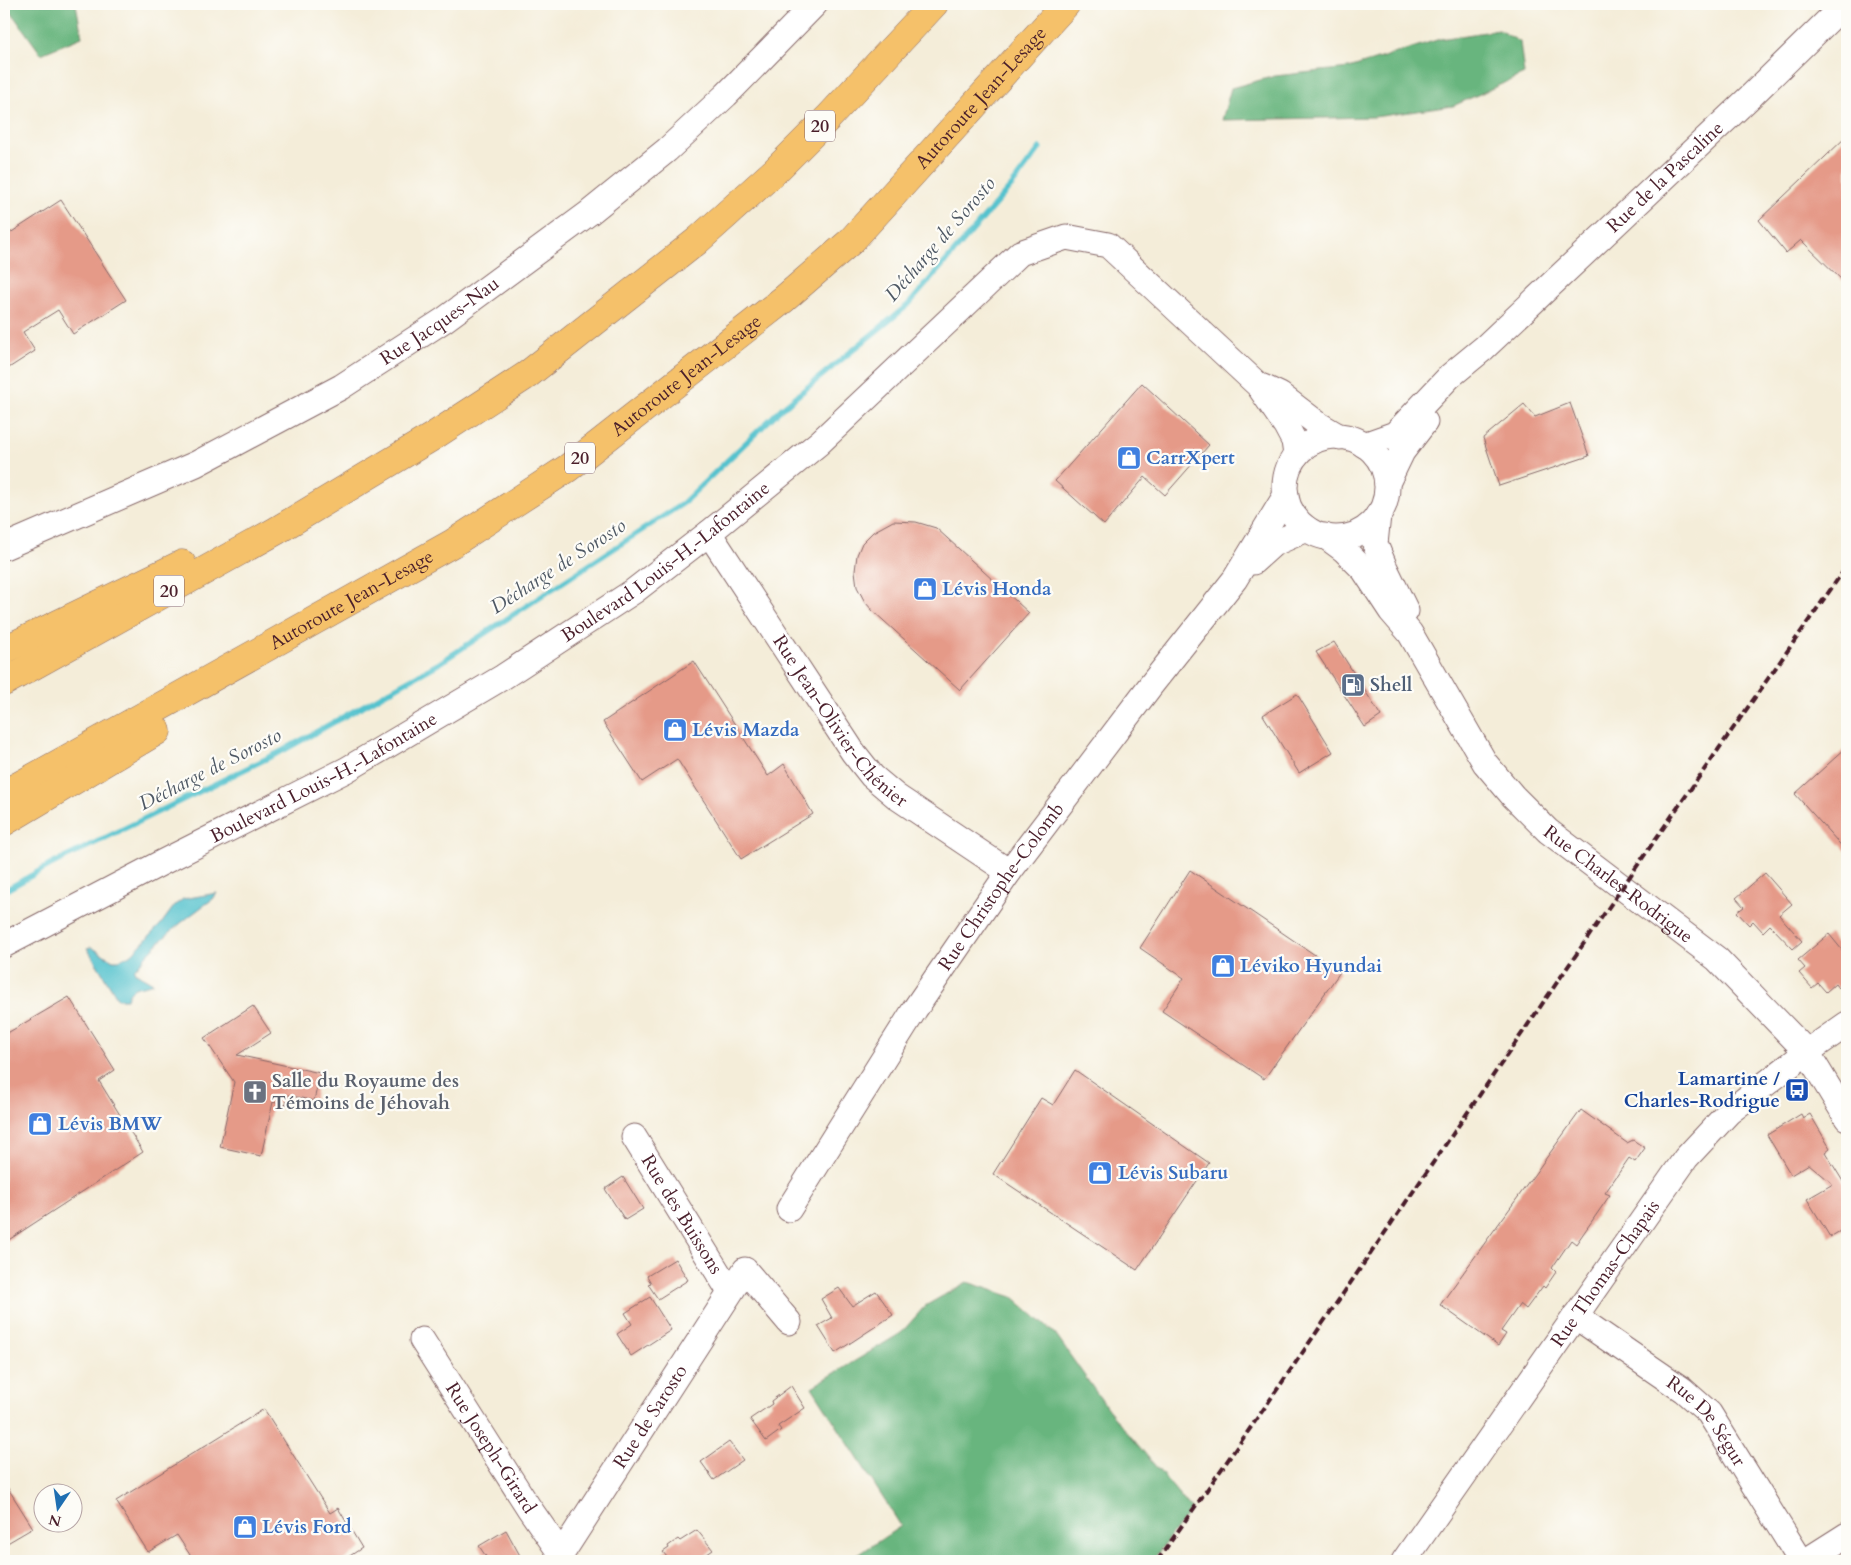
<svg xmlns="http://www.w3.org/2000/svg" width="1851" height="1565" font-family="Cardo,serif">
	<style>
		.forest { fill: #67b57e; stroke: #586a54 }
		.water { fill: #55c2ce; stroke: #50707c }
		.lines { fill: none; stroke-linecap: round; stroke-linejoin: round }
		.stream { stroke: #55c2ce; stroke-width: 5.5 }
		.building { fill: #e59a88 }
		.minor-casing { stroke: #866768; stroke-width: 27 }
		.highway-casing { stroke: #866768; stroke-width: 29 }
		.minor { stroke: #fff; stroke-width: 25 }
		.highway { stroke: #f5c16b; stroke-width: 28 }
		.rail { stroke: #4a1f2b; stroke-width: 4; stroke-dasharray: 8 4; stroke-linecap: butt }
		.labels { text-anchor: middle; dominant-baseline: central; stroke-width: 4.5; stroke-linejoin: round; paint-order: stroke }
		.shield { fill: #fdfcf7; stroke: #806168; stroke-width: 1 }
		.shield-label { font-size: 18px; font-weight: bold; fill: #4a1f2b }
		.street-label { font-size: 19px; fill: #4a1f2b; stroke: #fdfcf7 }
		.shop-label { font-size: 19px; font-weight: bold; fill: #366cbe; stroke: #fdfcf7; text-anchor: start }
		.service-label { font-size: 19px; font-weight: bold; fill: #4e5e75; stroke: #fdfcf7; text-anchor: start }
		.transit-label { font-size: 19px; font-weight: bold; fill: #164399; stroke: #fdfcf7; text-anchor: end }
		.worship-label { font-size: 19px; font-weight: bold; fill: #5b616d; stroke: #fdfcf7; text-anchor: start }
		.water-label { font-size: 20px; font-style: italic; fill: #4e5864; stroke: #fdfcf7 }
	</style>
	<rect width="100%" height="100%" fill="#fdfcf7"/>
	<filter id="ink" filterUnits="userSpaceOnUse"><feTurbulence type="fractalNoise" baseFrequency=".02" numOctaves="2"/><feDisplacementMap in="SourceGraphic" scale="10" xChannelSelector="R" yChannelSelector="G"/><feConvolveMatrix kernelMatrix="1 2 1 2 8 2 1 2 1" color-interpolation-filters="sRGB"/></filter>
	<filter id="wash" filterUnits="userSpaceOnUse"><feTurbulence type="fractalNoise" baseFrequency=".0096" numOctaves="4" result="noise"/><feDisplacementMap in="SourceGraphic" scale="20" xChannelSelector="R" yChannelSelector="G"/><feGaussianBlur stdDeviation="1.12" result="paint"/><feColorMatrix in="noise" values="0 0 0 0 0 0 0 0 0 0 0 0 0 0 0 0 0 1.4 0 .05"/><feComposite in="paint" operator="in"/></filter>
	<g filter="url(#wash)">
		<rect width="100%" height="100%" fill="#f4edd9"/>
		<g class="forest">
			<polygon points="5,4 76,4 82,37 41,54"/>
			<polygon points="1499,30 1520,42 1524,74 1453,106 1374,117 1222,120 1231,88 1275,76 1349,68 1440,39"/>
			<polygon points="967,1282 1013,1297 1055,1334 1108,1409 1191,1509 1152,1561 849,1561 901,1526 812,1387 901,1333 925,1306"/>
		</g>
		<path class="water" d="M217 893 213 899C183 920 157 941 134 970L136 973 153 983C141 988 131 984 127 999H118L87 948 91 947 113 960H119L132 954 161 924 175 905 183 899Z"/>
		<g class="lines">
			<polyline class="stream" points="4,891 50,865 284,750 438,664 682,504 781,409 908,305 1013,184 1040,148"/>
		</g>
		<g id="blocks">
			<g class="building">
				<polygon points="1847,136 1847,285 1801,240 1786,253 1759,220"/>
				<polygon points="61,200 126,300 73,334 58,310 23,332 35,351 4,371 4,237"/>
				<polygon points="1142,383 1209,445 1165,495 1145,477 1104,525 1055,481"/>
				<polygon points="1570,403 1589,456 1499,486 1483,438 1524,404 1535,417"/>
				<polygon points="893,521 916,522 936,528 1029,613 960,690 873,611 865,602 857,587 855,571 857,555 862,543 873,532"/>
				<polygon points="1334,642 1381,716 1365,727 1316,652"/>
				<polygon points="694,661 768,776 784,764 813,814 741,859 677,759 642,782 603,722"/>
				<polygon points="1297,694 1333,752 1299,773 1263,715"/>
				<polygon points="1847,747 1847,852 1795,794"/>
				<polygon points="1190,870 1340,972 1264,1079 1162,1011 1184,978 1140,948"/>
				<polygon points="1765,873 1792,904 1779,915 1802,941 1793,949 1770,925 1763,932 1753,921 1749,925 1737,912 1744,907 1736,898"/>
				<polygon points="1829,934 1847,956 1847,980 1838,988 1835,984 1826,992 1818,983 1812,988 1799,973 1805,968 1798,960"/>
				<polygon points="69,997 115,1070 99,1081 143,1152 4,1243 4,1035"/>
				<polygon points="253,1006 271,1033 237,1055 320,1073 314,1101 288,1095 286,1105 273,1102 261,1156 220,1147 234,1082 204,1038"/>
				<polygon points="1075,1070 1209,1163 1137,1270 993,1174 1041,1098 1053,1105"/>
				<polygon points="1581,1110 1627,1143 1633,1140 1645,1148 1635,1162 1629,1158 1605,1193 1610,1195 1601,1208 1576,1244 1571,1240 1552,1268 1556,1272 1545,1288 1543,1286 1526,1309 1520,1304 1501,1331 1506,1334 1498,1346 1440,1305"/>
				<polygon points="1801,1114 1803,1118 1810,1114 1830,1148 1825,1152 1847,1188 1847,1227 1830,1237 1807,1199 1833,1184 1809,1164 1791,1175 1767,1135"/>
				<polygon points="623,1177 643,1209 625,1220 605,1189"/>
				<polygon points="675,1259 688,1280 658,1299 648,1284 651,1283 647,1276"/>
				<polygon points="839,1288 852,1306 876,1291 893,1315 835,1353 818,1326 832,1318 821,1299"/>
				<polygon points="650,1297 671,1330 631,1356 617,1334 632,1324 625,1313"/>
				<polygon points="791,1386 805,1408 778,1426 781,1430 766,1441 750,1419 772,1404 771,1401"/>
				<polygon points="264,1409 330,1513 338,1508 362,1548 342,1561 194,1561 177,1535 148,1552 116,1501"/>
				<polygon points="729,1442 743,1460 714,1480 701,1462"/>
				<polygon points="4,1482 33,1528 4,1545"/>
				<polygon points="506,1530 523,1561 489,1561 479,1546"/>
				<polygon points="697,1530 713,1550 697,1561 670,1561 663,1552 669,1548 668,1546 678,1539 680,1541"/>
			</g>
		</g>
	</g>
	<g filter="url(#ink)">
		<use href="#blocks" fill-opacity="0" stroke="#866768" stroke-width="1"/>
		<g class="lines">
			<defs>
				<g id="minor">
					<polyline points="1263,387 1280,395 1318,424 1340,437"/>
					<circle cx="1336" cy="487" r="51"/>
					<path id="s1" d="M1364 445 1395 434 1450 376 1484 348 1751 96 1845 4"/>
					<polyline points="1387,483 1402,452 1425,422"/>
					<polyline points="1378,515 1375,544 1385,568 1406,611"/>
					<path id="s2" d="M709 533 853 752 872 776 897 797 1009 872"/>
					<path id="s3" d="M1325 536 1344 550 1364 570 1391 611 1410 633 1485 763 1513 796 1548 831 1717 959 1807 1052 1847 1118"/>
					<path id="s4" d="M4 547 196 464 341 387 444 320 589 213 667 150 726 95 815 4"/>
					<polyline points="1253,562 1273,544 1307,529"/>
					<path id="s5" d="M4 945 163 862 346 770 503 677 634 591 709 533 819 443 1020 253 1066 237 1108 245 1258 385 1286 426 1294 441 1296 455"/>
					<path id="s6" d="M634 1137 730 1292"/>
					<path id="s7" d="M789 1209 915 1009 1009 872 1151 685 1235 579 1286 495"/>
					<path id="s8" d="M1575 1316 1683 1390 1709 1413 1801 1561"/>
					<path id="s9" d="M422 1340 529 1508 561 1554"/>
					<path id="s10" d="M557 1561 745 1270 789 1322"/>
					<path id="s11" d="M1404 1561 1686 1158 1729 1112 1807 1052 1847 1024"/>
					<polyline points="1806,1561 1847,1535"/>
				</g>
				<g id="highway">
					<polyline points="4,650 182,564"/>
					<polyline points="4,682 276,531 432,437 527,375 697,241 775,171 828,118 934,4"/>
					<path id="s12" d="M4 794 453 543 568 468 784 299 851 241 1066 4"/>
					<polyline points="4,822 157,731"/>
				</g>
			</defs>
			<use href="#minor" class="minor-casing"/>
			<use href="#highway" class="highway-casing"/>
			<use href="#minor" class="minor"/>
			<use href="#highway" class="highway"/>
			<polyline class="rail" points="1157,1561 1263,1410 1657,837 1847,566"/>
		</g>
	</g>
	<defs>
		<symbol id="shop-square" viewBox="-11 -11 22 22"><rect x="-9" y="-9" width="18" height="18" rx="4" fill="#3f7fe0" stroke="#fdfcf7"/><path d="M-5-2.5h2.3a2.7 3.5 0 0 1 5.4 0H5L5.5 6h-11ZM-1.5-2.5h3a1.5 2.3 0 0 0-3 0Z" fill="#fff"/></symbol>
		<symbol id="fuel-square" viewBox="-11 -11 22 22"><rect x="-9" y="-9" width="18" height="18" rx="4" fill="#5c6f8a" stroke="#fdfcf7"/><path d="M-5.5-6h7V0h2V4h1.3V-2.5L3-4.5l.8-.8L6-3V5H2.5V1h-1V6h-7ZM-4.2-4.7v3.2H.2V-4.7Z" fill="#fff"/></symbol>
		<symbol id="bus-square" viewBox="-11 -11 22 22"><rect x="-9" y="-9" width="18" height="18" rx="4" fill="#1a4fb4" stroke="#fdfcf7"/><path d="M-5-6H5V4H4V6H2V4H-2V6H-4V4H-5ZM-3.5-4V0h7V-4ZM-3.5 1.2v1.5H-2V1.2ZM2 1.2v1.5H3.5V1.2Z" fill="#fff"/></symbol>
		<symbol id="church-square" viewBox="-11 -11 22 22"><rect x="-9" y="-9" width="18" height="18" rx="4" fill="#6b7280" stroke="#fdfcf7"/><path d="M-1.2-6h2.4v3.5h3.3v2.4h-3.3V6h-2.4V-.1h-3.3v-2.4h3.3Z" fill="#fff"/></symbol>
	</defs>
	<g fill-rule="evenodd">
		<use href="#shop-square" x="1115" y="444" width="28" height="28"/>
		<use href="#shop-square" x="911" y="575" width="28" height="28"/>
		<use href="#fuel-square" x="1339" y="671" width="28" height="28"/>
		<use href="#shop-square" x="661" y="716" width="28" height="28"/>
		<use href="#shop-square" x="1209" y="952" width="28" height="28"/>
		<use href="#bus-square" x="1783" y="1076" width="28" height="28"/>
		<use href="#church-square" x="241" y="1078" width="28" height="28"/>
		<use href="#shop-square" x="26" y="1110" width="28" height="28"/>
		<use href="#shop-square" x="1086" y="1159" width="28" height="28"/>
		<use href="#shop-square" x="231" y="1513" width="28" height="28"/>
	</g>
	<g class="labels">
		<g class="shield">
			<rect x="805" y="110.5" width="30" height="31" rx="4"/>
			<rect x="565" y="442.5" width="30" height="31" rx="4"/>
			<rect x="154" y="575.5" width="30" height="31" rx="4"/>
		</g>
		<g class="shield-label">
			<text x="820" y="126">20</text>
			<text x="580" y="458">20</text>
			<text x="169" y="591">20</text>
		</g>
		<g class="street-label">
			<text stroke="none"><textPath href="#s12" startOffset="1208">Autoroute Jean-Lesage</textPath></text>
			<text stroke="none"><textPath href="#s1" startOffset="406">Rue de la Pascaline</textPath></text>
			<text stroke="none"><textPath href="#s4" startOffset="492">Rue Jacques-Nau</textPath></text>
			<text stroke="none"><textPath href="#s12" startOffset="802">Autoroute Jean-Lesage</textPath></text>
			<text stroke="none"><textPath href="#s5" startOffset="766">Boulevard Louis-H.-Lafontaine</textPath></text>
			<text stroke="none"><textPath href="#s12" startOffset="398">Autoroute Jean-Lesage</textPath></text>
			<text stroke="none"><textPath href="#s2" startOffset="230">Rue Jean-Olivier-Chénier</textPath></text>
			<text stroke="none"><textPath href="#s5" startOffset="361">Boulevard Louis-H.-Lafontaine</textPath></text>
			<text stroke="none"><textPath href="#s3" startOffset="461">Rue Charles-Rodrigue</textPath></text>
			<text stroke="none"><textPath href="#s7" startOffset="386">Rue Christophe-Colomb</textPath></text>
			<text stroke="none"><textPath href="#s6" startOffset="91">Rue des Buissons</textPath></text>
			<text stroke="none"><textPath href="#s11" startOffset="351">Rue Thomas-Chapais</textPath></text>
			<text stroke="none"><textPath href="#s10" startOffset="172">Rue de Sarosto</textPath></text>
			<text stroke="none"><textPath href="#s8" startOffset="170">Rue De Ségur</textPath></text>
			<text stroke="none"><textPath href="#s9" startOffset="128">Rue Joseph-Girard</textPath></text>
		</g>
		<g class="shop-label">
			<text x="1146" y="458">CarrXpert</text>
			<text x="942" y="589">Lévis Honda</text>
			<text x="692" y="730">Lévis Mazda</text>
			<text x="1240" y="966">Léviko Hyundai</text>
			<text x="58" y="1124">Lévis BMW</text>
			<text x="1118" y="1173">Lévis Subaru</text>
			<text x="262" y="1527">Lévis Ford</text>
		</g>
		<g class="service-label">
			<text x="1370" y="685">Shell</text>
		</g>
		<g class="transit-label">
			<text x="1780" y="1079">Lamartine /<tspan x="1780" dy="22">Charles-Rodrigue</tspan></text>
		</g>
		<g class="worship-label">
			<text x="272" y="1081">Salle du Royaume des<tspan x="272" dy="22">Témoins de Jéhovah</tspan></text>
		</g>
		<g class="water-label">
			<text transform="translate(940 239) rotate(-49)">Décharge de Sorosto</text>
			<text transform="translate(558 566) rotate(-33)">Décharge de Sorosto</text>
			<text transform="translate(210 769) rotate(-27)">Décharge de Sorosto</text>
		</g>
	</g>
	<rect width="1851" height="1565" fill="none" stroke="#fdfcf7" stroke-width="20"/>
	<g transform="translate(58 1508) rotate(193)"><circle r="24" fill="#fdfcf7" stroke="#b5a4a5"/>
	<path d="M0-4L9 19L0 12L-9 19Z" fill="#1f6fb2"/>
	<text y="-8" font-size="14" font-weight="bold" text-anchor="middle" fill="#4a1f2b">N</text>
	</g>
</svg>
